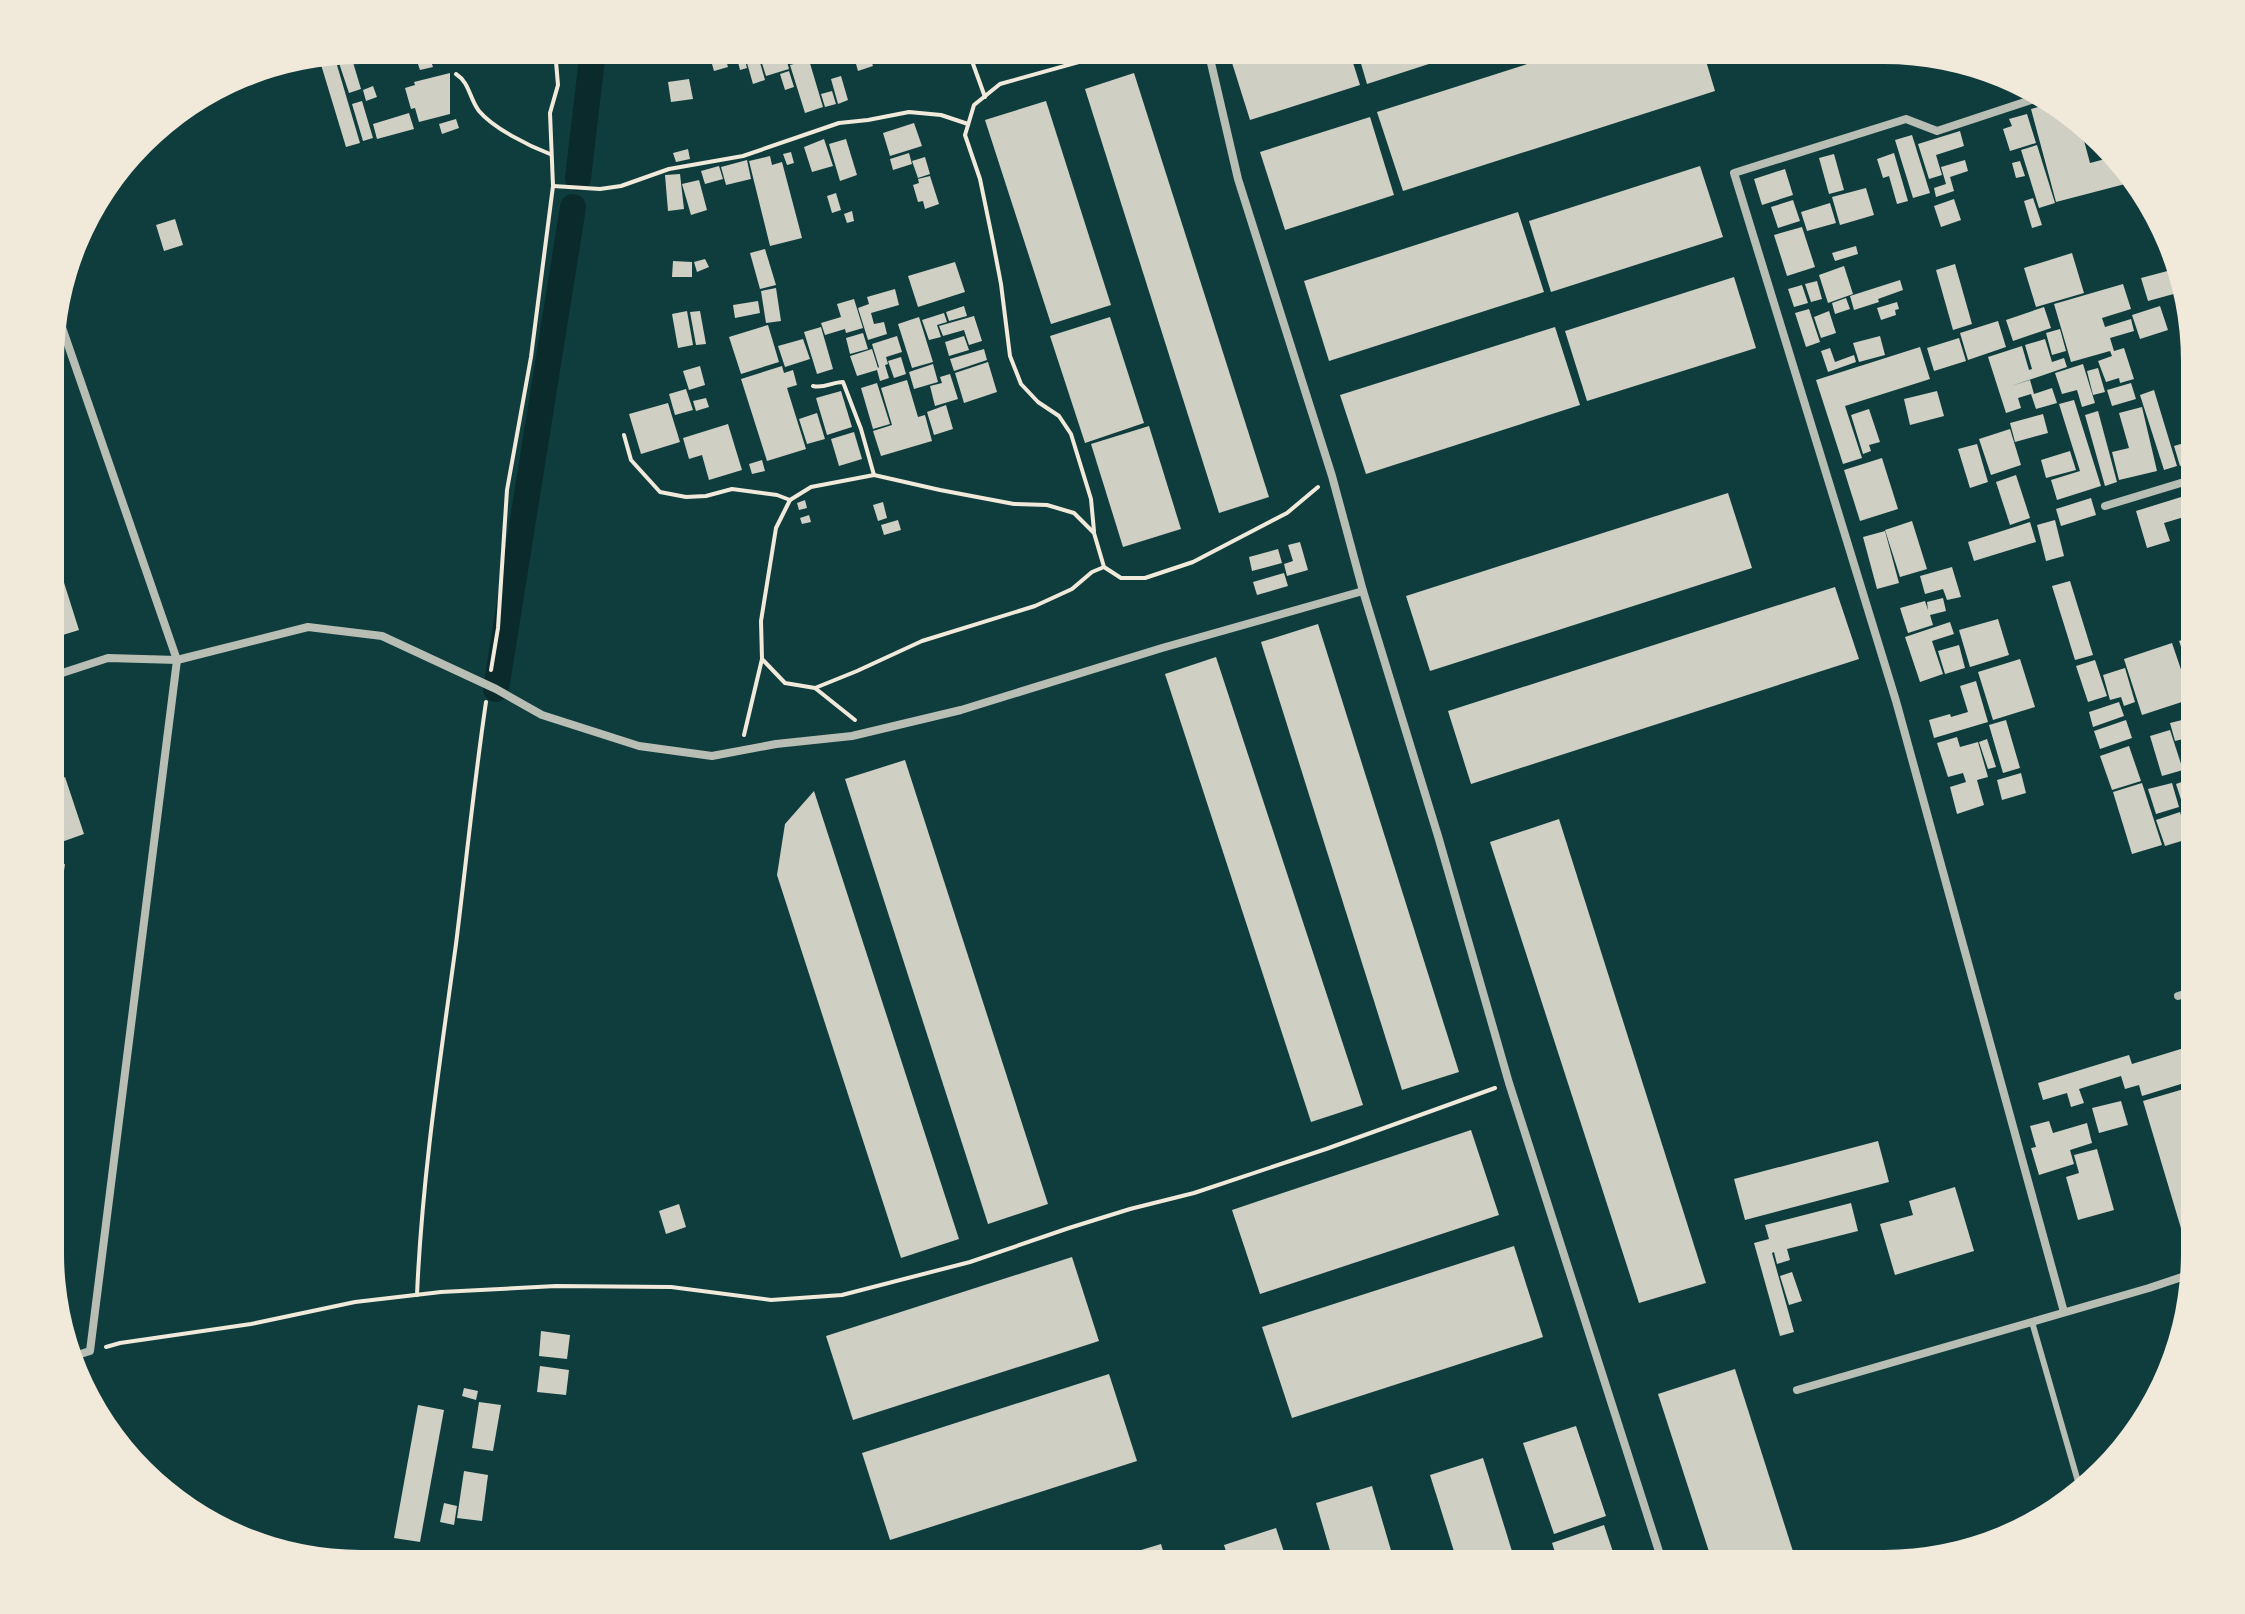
<svg xmlns="http://www.w3.org/2000/svg" width="2245" height="1614" font-family="'IBM Plex Sans',sans-serif">
	<style>
		.lines { fill: none; stroke-linecap: round; stroke-linejoin: round }
		.canal { stroke: #0a2a2b; stroke-width: 26 }
		.building { fill: #cfcfc3 }
		.path { stroke: #f1e9da; stroke-width: 4 }
		.service { stroke: #b8beb3; stroke-width: 6 }
		.minor { stroke: #b8beb3; stroke-width: 8 }
	</style>
	<rect width="100%" height="100%" fill="#0f3d3e"/>
	<g class="lines">
		<g class="canal">
			<polyline points="578,178 593,50"/>
			<polyline points="496,689 573,207"/>
		</g>
	</g>
	<g class="building">
		<polygon points="387,50 427,50 433,67 420,70 417,61 413,62 410,52 382,60 379,52"/>
		<polygon points="432,50 442,50 444,57 435,59"/>
		<polygon points="692,50 705,50 702,63 690,61"/>
		<polygon points="708,50 723,50 728,67 714,71"/>
		<polygon points="784,50 789,69 766,76 760,57"/>
		<polygon points="845,50 867,50 869,56 856,61 854,56 848,59"/>
		<polygon points="882,50 896,50 898,59 886,63"/>
		<polygon points="1228,50 1349,50 1360,85 1250,120"/>
		<polygon points="1357,50 1469,50 1469,51 1367,84"/>
		<polygon points="1568,51 1703,51 1715,91 1403,191 1377,112"/>
		<polygon points="738,52 739,57 744,56 747,68 740,70 738,62 731,64 728,55"/>
		<polygon points="334,55 360,143 346,147 319,58"/>
		<polygon points="352,59 361,89 349,93 339,63"/>
		<polygon points="759,59 765,80 753,84 747,63"/>
		<polygon points="809,60 823,107 805,113 790,65"/>
		<polygon points="871,60 873,66 858,71 856,64"/>
		<polygon points="789,71 794,87 785,90 780,74"/>
		<polygon points="450,73 450,114 419,122 415,108 411,109 405,88 415,85 414,82"/>
		<polygon points="1134,73 1269,497 1219,513 1085,89"/>
		<polygon points="841,76 848,100 838,104 831,79"/>
		<polygon points="689,79 693,99 671,102 668,82"/>
		<polygon points="373,86 377,97 366,101 363,90"/>
		<polygon points="832,91 836,104 825,107 821,94"/>
		<polygon points="362,101 373,138 363,141 352,104"/>
		<polygon points="1046,101 1111,305 1051,324 985,120"/>
		<polygon points="2052,103 2074,115 2079,122 2090,163 2109,158 2129,183 2056,202 2031,109"/>
		<polygon points="409,113 414,129 377,139 373,124"/>
		<polygon points="2027,114 2036,143 2010,151 2003,129 2012,126 2009,119"/>
		<polygon points="1370,117 1394,195 1285,230 1260,152"/>
		<polygon points="456,119 459,128 442,134 439,124"/>
		<polygon points="914,123 922,146 890,156 883,133"/>
		<polygon points="1960,131 1964,146 1936,155 1942,175 1929,179 1918,144"/>
		<polygon points="1912,135 1930,193 1913,198 1895,140"/>
		<polygon points="824,139 833,166 812,172 804,147"/>
		<polygon points="846,139 857,175 840,181 829,144"/>
		<polygon points="2037,145 2055,203 2039,208 2021,150"/>
		<polygon points="688,149 690,159 676,162 673,153"/>
		<polygon points="791,152 794,163 787,165 783,154"/>
		<polygon points="909,153 912,164 893,170 890,159"/>
		<polygon points="1894,153 1908,201 1897,204 1889,176 1883,178 1877,159"/>
		<polygon points="1834,154 1844,190 1829,194 1819,158"/>
		<polygon points="770,156 772,165 782,162 802,238 770,246 749,161"/>
		<polygon points="925,157 930,174 918,178 912,161"/>
		<polygon points="747,160 751,179 726,185 721,167"/>
		<polygon points="1965,160 1968,171 1950,177 1954,191 1936,197 1934,188 1946,184 1941,167"/>
		<polygon points="2020,161 2025,176 2016,178 2012,163"/>
		<polygon points="719,166 723,179 705,184 701,171"/>
		<polygon points="1700,166 1723,237 1551,292 1529,221"/>
		<polygon points="1785,169 1793,195 1762,205 1754,179"/>
		<polygon points="680,174 684,209 668,211 665,175"/>
		<polygon points="930,176 939,204 925,209 923,201 918,202 913,185 919,183 918,179"/>
		<polygon points="699,180 707,210 691,215 682,184"/>
		<polygon points="1866,188 1874,215 1840,225 1832,197"/>
		<polygon points="836,193 841,210 832,213 827,196"/>
		<polygon points="2033,198 2042,225 2032,228 2024,201"/>
		<polygon points="1954,199 1961,220 1941,227 1934,206"/>
		<polygon points="1793,200 1800,221 1778,228 1771,207"/>
		<polygon points="1830,203 1836,223 1807,231 1801,212"/>
		<polygon points="852,211 854,221 847,223 844,214"/>
		<polygon points="1518,212 1544,292 1329,361 1304,281"/>
		<polygon points="175,219 183,245 164,251 156,225"/>
		<polygon points="1802,227 1815,267 1787,276 1774,235"/>
		<polygon points="1856,246 1858,254 1835,261 1832,253"/>
		<polygon points="765,249 776,285 760,289 750,253"/>
		<polygon points="2072,253 2084,293 2036,307 2024,268"/>
		<polygon points="705,259 709,267 697,272 694,262"/>
		<polygon points="673,261 692,262 692,277 672,277"/>
		<polygon points="955,262 965,292 918,307 908,276"/>
		<polygon points="1955,264 1972,324 1953,330 1936,270"/>
		<polygon points="1844,266 1853,294 1828,303 1819,275"/>
		<polygon points="2175,269 2181,292 2148,301 2141,278"/>
		<polygon points="1734,277 1756,348 1587,401 1565,331"/>
		<polygon points="1900,280 1903,290 1878,299 1879,302 1854,310 1850,296"/>
		<polygon points="1817,281 1822,299 1811,302 1805,284"/>
		<polygon points="2123,284 2131,309 2102,318 2105,327 2131,319 2134,331 2110,338 2114,351 2124,348 2134,379 2120,383 2119,378 2106,382 2098,361 2112,356 2110,351 2071,362 2054,304"/>
		<polygon points="1802,285 1808,303 1794,307 1788,289"/>
		<polygon points="776,288 781,321 766,323 761,291"/>
		<polygon points="895,289 899,305 871,313 874,324 884,322 887,334 868,340 858,308 869,304 867,297"/>
		<polygon points="1846,298 1850,309 1835,314 1832,303"/>
		<polygon points="854,299 863,328 846,333 845,329 825,335 821,323 841,317 837,304"/>
		<polygon points="758,301 760,313 735,318 733,305"/>
		<polygon points="1897,302 1899,309 1895,310 1896,315 1881,320 1877,308"/>
		<polygon points="964,306 967,316 949,321 946,312"/>
		<polygon points="2160,306 2168,330 2140,339 2132,315"/>
		<polygon points="2044,307 2051,328 2013,341 2006,320"/>
		<polygon points="1809,309 1820,342 1806,347 1795,313"/>
		<polygon points="687,311 693,345 678,348 672,314"/>
		<polygon points="700,311 706,344 696,345 690,312"/>
		<polygon points="1829,311 1836,333 1821,338 1814,317"/>
		<polygon points="944,313 947,322 937,325 941,337 929,340 922,320"/>
		<polygon points="974,316 982,341 969,345 964,330 943,336 939,326"/>
		<polygon points="919,317 933,362 912,368 898,324"/>
		<polygon points="1110,317 1144,423 1085,443 1050,336"/>
		<polygon points="1998,321 2006,347 1968,360 1960,333"/>
		<polygon points="768,325 779,362 741,374 729,337"/>
		<polygon points="821,327 833,369 817,374 804,332"/>
		<polygon points="1555,327 1580,405 1366,474 1340,395"/>
		<polygon points="2060,329 2066,351 2052,355 2046,333"/>
		<polygon points="863,333 868,349 850,354 846,338"/>
		<polygon points="897,336 902,352 886,357 888,364 885,365 889,378 880,381 877,370 857,376 850,356 872,349 878,368 879,367 872,344"/>
		<polygon points="964,336 969,350 949,356 945,342"/>
		<polygon points="1880,336 1885,355 1859,362 1853,343"/>
		<polygon points="1959,338 1966,361 1934,371 1927,348"/>
		<polygon points="803,339 810,359 785,367 778,346"/>
		<polygon points="2045,339 2052,362 2064,358 2067,367 2011,386 2030,380 2034,394 2052,388 2057,403 2036,409 2031,394 2018,398 2021,408 2006,413 1988,357 2022,346 2029,370 2032,369 2025,345"/>
		<polygon points="1920,347 1930,379 1845,406 1862,458 1843,464 1816,380"/>
		<polygon points="1830,348 1835,362 1854,355 1856,362 1828,372 1821,351"/>
		<polygon points="984,349 987,360 954,371 950,359"/>
		<polygon points="2194,354 2194,383 2186,357"/>
		<polygon points="901,357 906,374 894,378 888,361"/>
		<polygon points="988,362 997,392 964,403 955,373"/>
		<polygon points="933,364 938,382 914,389 909,372"/>
		<polygon points="2083,364 2095,403 2082,407 2077,390 2062,394 2055,373"/>
		<polygon points="700,366 705,385 689,390 683,371"/>
		<polygon points="782,366 784,373 793,370 797,385 787,388 806,449 767,461 741,379"/>
		<polygon points="2098,368 2105,392 2093,395 2087,371"/>
		<polygon points="950,374 958,399 935,406 930,386 942,383 940,377"/>
		<polygon points="907,380 918,417 925,415 932,441 881,456 873,431 892,425 881,388"/>
		<polygon points="877,383 890,424 873,429 861,388"/>
		<polygon points="2131,383 2136,399 2112,406 2107,390"/>
		<polygon points="686,389 693,410 675,415 669,394"/>
		<polygon points="2154,390 2177,466 2164,470 2140,395"/>
		<polygon points="841,391 852,427 827,435 816,398"/>
		<polygon points="1937,391 1944,416 1910,425 1904,399"/>
		<polygon points="706,398 709,407 696,411 693,401"/>
		<polygon points="2074,400 2101,486 2057,500 2051,480 2080,471 2059,404"/>
		<polygon points="668,403 680,442 641,454 629,414"/>
		<polygon points="946,405 953,429 934,435 927,412"/>
		<polygon points="2142,407 2157,471 2119,480 2112,452 2129,448 2119,413"/>
		<polygon points="1869,409 1880,442 1869,445 1871,451 1863,454 1851,415"/>
		<polygon points="2194,410 2194,427 2187,429 2182,414"/>
		<polygon points="2098,411 2117,482 2105,486 2085,415"/>
		<polygon points="817,413 825,439 807,444 799,419"/>
		<polygon points="2043,414 2048,433 2015,442 2010,423"/>
		<polygon points="728,424 742,470 709,480 702,455 689,459 683,438"/>
		<polygon points="1149,426 1181,529 1123,547 1091,444"/>
		<polygon points="2010,429 2021,465 1991,475 1979,439"/>
		<polygon points="854,432 862,459 839,466 831,439"/>
		<polygon points="2194,440 2194,462 2180,466 2174,446"/>
		<polygon points="1977,444 1988,482 1970,488 1958,449"/>
		<polygon points="2070,451 2076,470 2046,478 2041,460"/>
		<polygon points="1882,458 1898,509 1860,521 1844,470"/>
		<polygon points="762,460 765,471 752,474 749,464"/>
		<polygon points="2016,475 2030,518 2010,525 1996,482"/>
		<polygon points="1728,493 1752,568 1430,671 1406,596"/>
		<polygon points="2194,493 2194,514 2164,523 2170,541 2147,548 2136,511"/>
		<polygon points="2091,498 2096,515 2061,526 2056,509"/>
		<polygon points="805,500 807,508 799,510 797,503"/>
		<polygon points="883,502 887,518 878,521 873,505"/>
		<polygon points="809,515 811,522 802,524 800,518"/>
		<polygon points="898,520 901,530 884,535 881,525"/>
		<polygon points="2055,520 2064,556 2046,561 2037,525"/>
		<polygon points="1912,521 1927,569 1900,577 1885,530"/>
		<polygon points="2030,522 2036,542 1974,561 1968,542"/>
		<polygon points="1885,531 1899,583 1877,589 1863,537"/>
		<polygon points="1300,542 1308,570 1287,576 1284,564 1293,561 1288,545"/>
		<polygon points="53,548 79,630 53,638"/>
		<polygon points="1278,549 1282,563 1252,571 1249,557"/>
		<polygon points="1952,567 1961,597 1947,600 1943,589 1925,594 1920,576"/>
		<polygon points="1284,573 1288,586 1257,595 1253,582"/>
		<polygon points="2070,581 2093,655 2075,660 2052,586"/>
		<polygon points="1835,587 1859,659 1471,784 1448,711"/>
		<polygon points="1943,598 1946,611 1930,615 1933,625 1908,633 1900,608 1925,601 1928,610 1927,602"/>
		<polygon points="1998,619 2009,655 1970,667 1959,630"/>
		<polygon points="1950,622 1954,634 1932,641 1943,674 1920,682 1905,637"/>
		<polygon points="1318,624 1459,1072 1402,1090 1261,642"/>
		<polygon points="2194,635 2194,672 2190,673 2179,641"/>
		<polygon points="2172,643 2191,699 2142,715 2124,659"/>
		<polygon points="1959,645 1965,668 1945,674 1938,651"/>
		<polygon points="1216,657 1363,1105 1311,1122 1165,674"/>
		<polygon points="2020,659 2035,707 1993,720 1978,672"/>
		<polygon points="2095,660 2107,696 2088,702 2076,666"/>
		<polygon points="2125,668 2135,702 2124,706 2121,697 2110,700 2103,675"/>
		<polygon points="1976,681 1988,722 1934,738 1929,720 1950,714 1951,717 1968,712 1960,686"/>
		<polygon points="2119,702 2124,716 2093,727 2089,712"/>
		<polygon points="2186,719 2191,737 2175,741 2170,723"/>
		<polygon points="2006,720 2020,768 2003,773 1989,725"/>
		<polygon points="2126,720 2132,738 2100,749 2094,731"/>
		<polygon points="2170,730 2183,770 2162,776 2150,736"/>
		<polygon points="1957,737 1960,747 1978,742 1988,777 1977,780 1984,805 1957,814 1950,787 1966,782 1963,773 1948,777 1937,743"/>
		<polygon points="1987,739 1996,767 1988,769 1979,742"/>
		<polygon points="2129,746 2141,781 2112,790 2100,756"/>
		<polygon points="905,760 1048,1204 988,1224 845,779"/>
		<polygon points="2021,773 2026,793 2002,800 1997,780"/>
		<polygon points="65,777 84,834 53,845 53,781"/>
		<polygon points="2193,778 2194,812 2186,815 2176,784"/>
		<polygon points="2142,783 2162,845 2132,854 2113,792"/>
		<polygon points="2172,783 2179,807 2156,814 2148,789"/>
		<polygon points="814,791 959,1239 901,1258 777,875 785,824"/>
		<polygon points="2180,812 2188,839 2165,846 2156,820"/>
		<polygon points="1559,819 1706,1283 1639,1303 1490,842"/>
		<polygon points="65,864 54,937 53,937 53,868"/>
		<polygon points="2184,1048 2194,1080 2142,1096 2139,1085 2125,1089 2121,1076 2079,1089 2084,1103 2071,1107 2067,1093 2043,1100 2038,1083 2129,1055 2132,1064"/>
		<polygon points="2194,1086 2194,1243 2186,1245 2143,1101"/>
		<polygon points="2121,1101 2128,1125 2099,1133 2092,1108"/>
		<polygon points="2049,1121 2053,1133 2087,1123 2092,1143 2070,1150 2074,1164 2039,1175 2031,1148 2036,1147 2030,1126"/>
		<polygon points="1471,1130 1499,1215 1260,1294 1232,1210"/>
		<polygon points="1878,1141 1889,1182 1745,1220 1734,1179"/>
		<polygon points="2097,1149 2114,1210 2078,1220 2066,1177 2079,1173 2074,1155"/>
		<polygon points="1955,1187 1974,1251 1895,1275 1880,1224 1913,1215 1909,1201"/>
		<polygon points="1851,1203 1858,1231 1787,1249 1790,1260 1777,1264 1774,1252 1772,1253 1794,1332 1780,1336 1754,1243 1769,1239 1765,1225"/>
		<polygon points="679,1204 686,1227 666,1234 659,1211"/>
		<polygon points="1514,1246 1543,1337 1292,1418 1262,1327"/>
		<polygon points="1072,1257 1099,1341 853,1420 826,1336"/>
		<polygon points="1792,1272 1802,1301 1789,1305 1780,1276"/>
		<polygon points="541,1331 570,1335 567,1359 539,1356"/>
		<polygon points="540,1366 569,1370 566,1395 537,1392"/>
		<polygon points="1735,1369 1797,1564 1713,1564 1658,1394"/>
		<polygon points="1109,1374 1137,1461 890,1540 862,1453"/>
		<polygon points="464,1388 478,1391 476,1400 462,1396"/>
		<polygon points="479,1402 501,1405 493,1451 472,1448"/>
		<polygon points="418,1405 444,1410 420,1542 394,1538"/>
		<polygon points="1576,1426 1606,1516 1554,1534 1523,1443"/>
		<polygon points="1483,1458 1516,1564 1458,1564 1430,1475"/>
		<polygon points="464,1471 488,1475 482,1521 457,1518"/>
		<polygon points="1372,1486 1395,1564 1334,1564 1316,1503"/>
		<polygon points="444,1503 457,1506 454,1525 440,1522"/>
		<polygon points="1604,1525 1617,1564 1559,1564 1552,1543"/>
		<polygon points="1276,1528 1288,1564 1230,1564 1224,1545"/>
		<polygon points="1161,1544 1167,1564 1109,1564 1108,1560"/>
	</g>
	<g class="lines">
		<g class="path">
			<polyline points="968,50 985,97"/>
			<path d="M456 74C470 83 469 98 479 111 493 128 529 146 550 154"/>
			<polyline points="553,186 600,189 621,186 669,169 743,156 839,123 868,120 909,112 941,115 968,124"/>
			<path d="M813 386C824 389 832 382 843 382L861 429 874 475"/>
			<polyline points="624,435 631,460 660,492 686,497 706,496 732,489 777,495 790,500"/>
			<polyline points="1094,531 1091,499 1071,434 1059,416 1038,402 1021,384 1010,356 1001,284 993,242 980,179 965,135 974,105 1000,84 1122,50"/>
			<polyline points="1104,567 1094,533 1074,513 1047,505 1014,504 940,490 874,475 811,487 790,500 776,528 761,621 762,659 785,683 815,688 857,671 922,641 1035,606 1072,589 1092,572 1104,567 1121,578 1145,578 1193,562 1287,513 1318,487"/>
			<polyline points="491,670 498,628 507,490 531,357 553,186 550,113 558,85 555,50"/>
			<polyline points="815,688 855,720"/>
			<polyline points="744,735 762,659"/>
			<path d="M417 1295C422 1177 440 1061 456 944 466 864 474 783 486 702"/>
			<polyline points="106,1347 120,1343 251,1324 355,1302 441,1292 556,1286 671,1287 771,1300 842,1295 970,1262 1069,1228 1130,1209 1194,1193 1326,1149 1495,1088"/>
		</g>
		<polyline class="service" points="2032,1322 2079,1485"/>
		<g class="minor">
			<polyline points="1208,50 1238,179 1332,476 1363,591 1438,836 1509,1083 1663,1564"/>
			<polyline points="2040,97 1937,131 1906,119 1734,173 1896,701 2064,1312"/>
			<polyline points="56,310 177,660 90,1351 74,1356"/>
			<polyline points="2105,506 2194,479"/>
			<polyline points="53,676 108,658 177,660 308,627 382,636 496,689 542,715 639,746 712,756 776,744 852,736 961,710 1162,648 1363,591"/>
			<polyline points="2178,996 2194,991"/>
			<polyline points="1797,1390 2149,1288 2194,1273"/>
		</g>
	</g>
	<path d="M0 0H2245V1614H0ZM361 64H1884A297 297 0 0 1 2181 361V1253A297 297 0 0 1 1884 1550H361A297 297 0 0 1 64 1253V361A297 297 0 0 1 361 64Z" fill="#f1e9da" fill-rule="evenodd"/>
</svg>
